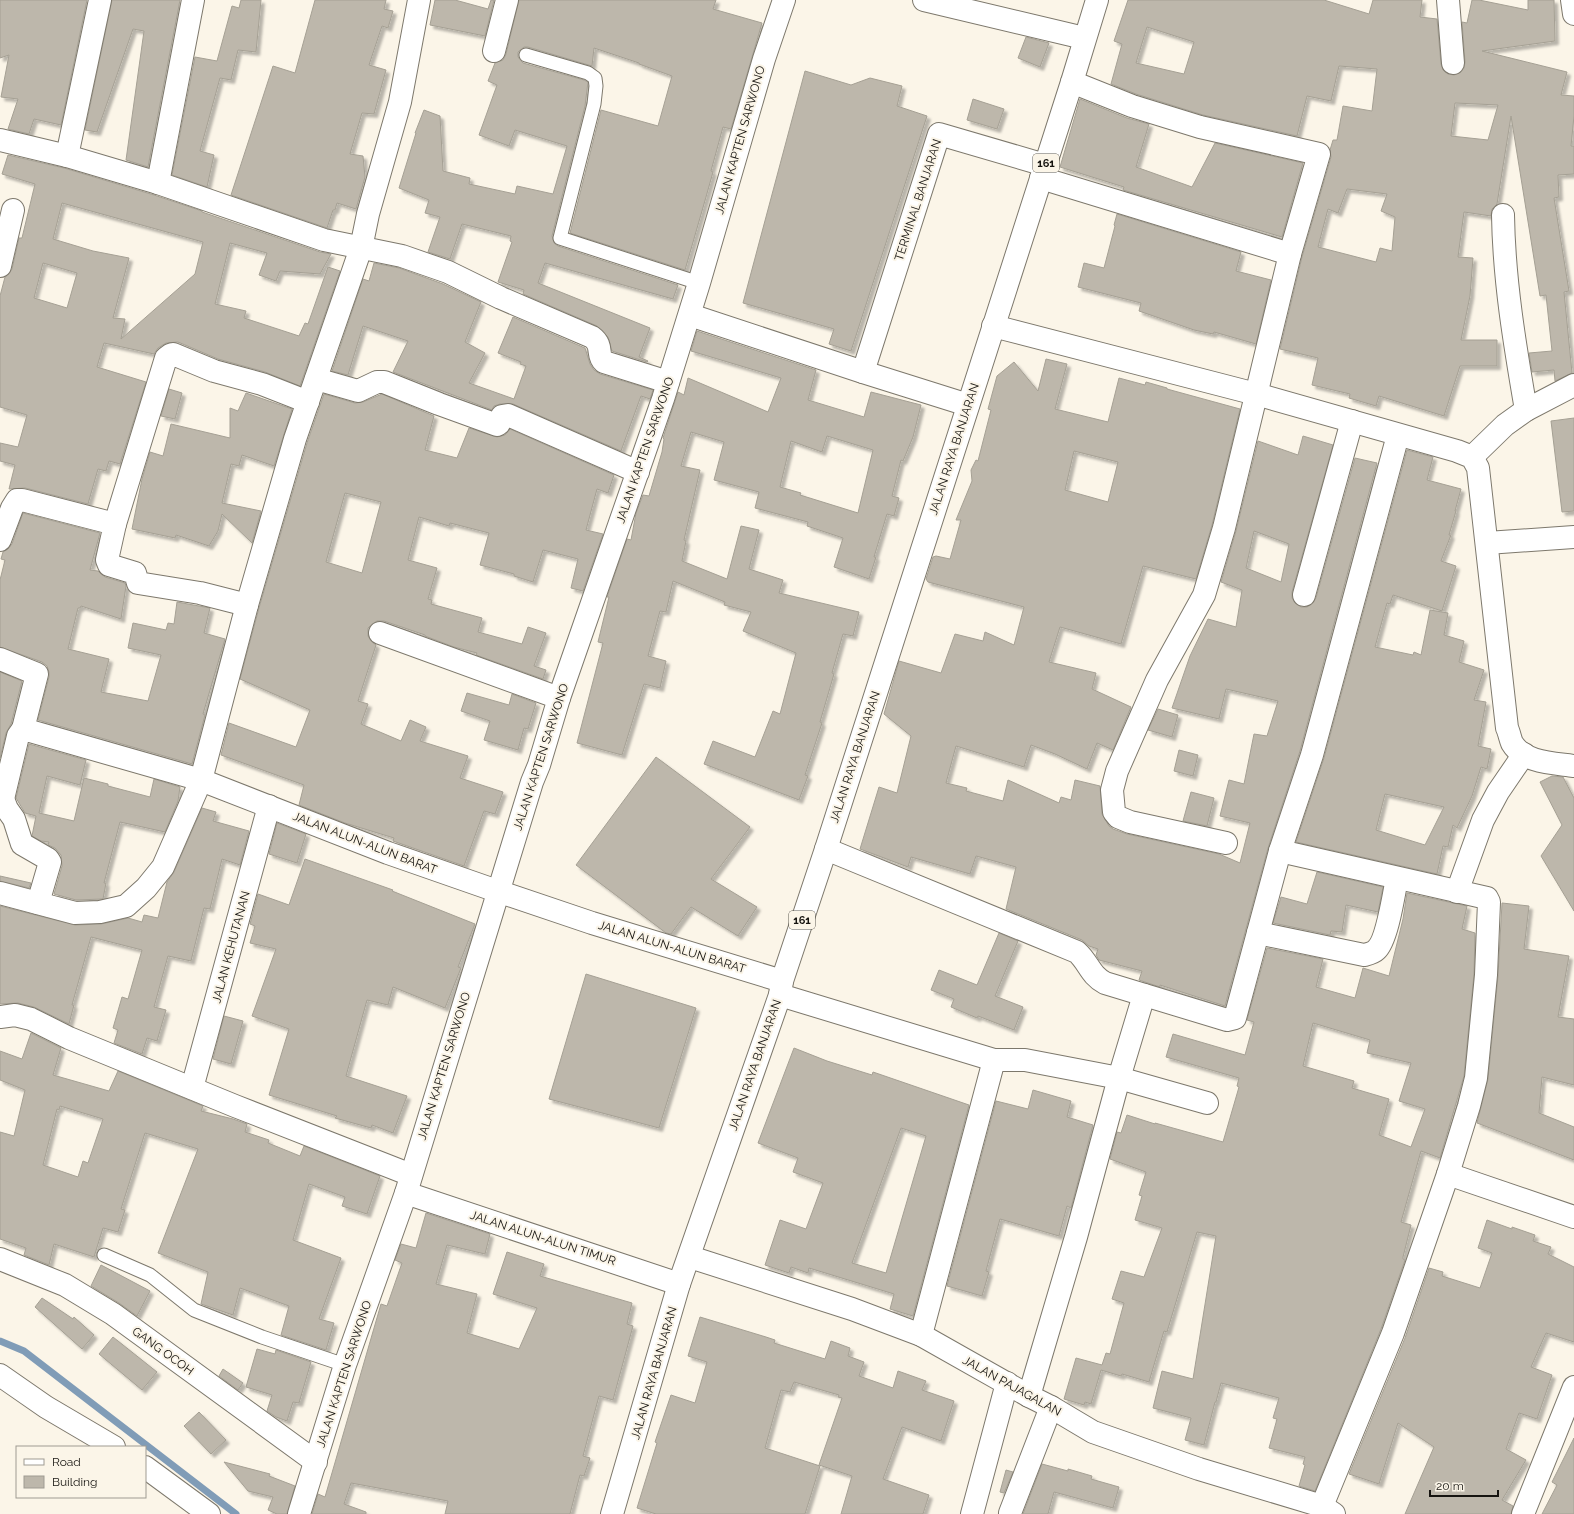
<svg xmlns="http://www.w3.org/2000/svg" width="1574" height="1514" font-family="Raleway,sans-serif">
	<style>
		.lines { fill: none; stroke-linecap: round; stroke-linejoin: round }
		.stream { stroke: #809cb7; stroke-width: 7 }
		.building { fill: #bdb7ab; stroke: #a5a094; fill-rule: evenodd; filter: url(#shadow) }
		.lane-casing { stroke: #7d786c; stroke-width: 15 }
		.street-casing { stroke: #7d786c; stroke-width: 24 }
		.primary-casing { stroke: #7d786c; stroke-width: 24 }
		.lane { stroke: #fff; stroke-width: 13 }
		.street { stroke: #fff; stroke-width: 22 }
		.primary { stroke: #fff; stroke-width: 22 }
		.labels { text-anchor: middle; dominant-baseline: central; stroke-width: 4; stroke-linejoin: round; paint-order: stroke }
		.shield { fill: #fbf5e8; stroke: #5b5851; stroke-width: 1 }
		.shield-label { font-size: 11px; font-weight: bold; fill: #161410 }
		.street-label { font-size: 12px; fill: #161410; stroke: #fbf5e8 }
	</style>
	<defs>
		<filter id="shadow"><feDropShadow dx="3.5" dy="3.5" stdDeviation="1" flood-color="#0004"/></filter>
	</defs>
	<rect width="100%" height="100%" fill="#fbf5e8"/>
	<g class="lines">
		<polyline class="stream" points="0,1341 24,1351 236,1514"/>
	</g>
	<g class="building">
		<polygon points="0,0 87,0 61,125 34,119 29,134 8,129 18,99 1,97 9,55 0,58"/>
		<polygon points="112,0 180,0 148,167 126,160 144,31 133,29 97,132 85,130"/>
		<polygon points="241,0 261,0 256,52 238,50 231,80 220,78 200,151 214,155 207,187 172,175 195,57 217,61 232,6 239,8"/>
		<polygon points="315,0 386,0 384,9 393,11 388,28 382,26 369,65 386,70 374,114 362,113 350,154 363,156 365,177 356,209 337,203 335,210 333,210 327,228 231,195 273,66 295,73"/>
		<polygon points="435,0 455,0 488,9 491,0 494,0 485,36 430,25"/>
		<polygon points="519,0 716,0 713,9 762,23 731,129 723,127 711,171 713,172 706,197 685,270 570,233 601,110 658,126 672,76 639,64 639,63 594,48 592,66 528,47 524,47 518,52 518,57 523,63 584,80 588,82 585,106 552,236 554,243 558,246 678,285 673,299 545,263 538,283 650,328 639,357 648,361 647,362 612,351 608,337 597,326 523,294 524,290 498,282 512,242 510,241 511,236 462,224 450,259 428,252 440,217 425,213 429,200 399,188 416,133 415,133 424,110 440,116 443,171 470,178 469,184 515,194 517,186 553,194 567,146 515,130 509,146 479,135 497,85 488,81 495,63 503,60 506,54"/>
		<path d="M1128 0H1324L1369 14 1373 0H1422L1420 17 1437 19 1441 64 1443 70 1448 74 1454 75 1460 73 1464 68 1465 62 1462 22 1467 23 1472 0H1479L1528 10V0H1554L1555 41 1482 51 1567 72 1561 95 1574 96V116L1571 146H1574V174L1558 175 1559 197 1554 198 1569 291 1564 292 1572 373 1555 381 1554 370 1532 372 1529 353 1552 351 1546 295 1540 296 1511 116 1497 204 1492 209 1491 216 1464 212 1458 257 1473 258 1470 296 1461 340H1497V366H1460L1444 416 1379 396 1376 406 1349 398 1350 394 1312 385 1318 358 1280 349 1302 257 1331 157 1330 150 1333 140H1337L1343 106 1372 111 1377 69 1339 66 1331 101 1307 96 1297 136 1203 115 1136 94 1111 84 1122 44 1114 41ZM1147 27 1194 42 1184 74 1136 63ZM1455 103 1498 105 1488 140 1451 136ZM1347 189 1387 194 1381 211 1395 217 1392 251 1380 248 1376 262 1318 247 1328 209 1338 213Z"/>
		<polygon points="1026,37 1049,43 1040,67 1018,58"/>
		<polygon points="805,71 851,85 870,78 902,86 897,106 927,116 851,351 829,344 834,329 743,303"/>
		<polygon points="973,99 1004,109 997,129 967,120"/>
		<polygon points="1080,99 1127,118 1149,124 1136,167 1192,187 1215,143 1303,163 1282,237 1123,190 1124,187 1060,167"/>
		<path d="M8 155 64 168 154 195 202 211V212L320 252 331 254 320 274 280 271 276 281 259 275 267 253 230 243 215 304 246 311 244 318 299 336 305 323 308 324 328 267 340 271 300 386 265 372 218 359 178 342 166 343 158 348 154 354 104 343 97 367 146 382 120 464 109 461 106 471 98 469 88 504 25 488 9 489 15 465 0 461V443L18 447 27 415 0 407V296L5 277 9 274 12 269 19 238H22L35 184 2 174ZM62 203 203 242 195 274 121 339 125 319 113 318 129 258 93 251 53 239ZM43 263 77 273 67 308 34 298Z"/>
		<polygon points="1117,214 1241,252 1236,271 1271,280 1256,344 1214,332 1213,334 1194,330 1139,311 1141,303 1078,287 1084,263 1104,268 1115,226 1114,225"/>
		<polygon points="374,263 399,268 443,284 481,302 465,342 485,353 469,383 514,399 526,366 520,364 521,362 498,353 513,317 585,348 590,364 594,370 600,374 653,390 650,399 641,396 621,451 513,404 500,404 494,406 492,410 393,372 408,341 363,326 348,375 332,371 363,279 369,281"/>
		<path d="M697 331 816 370 808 400 864 417 871 392 921 405 913 437 903 461 901 460 892 496 899 498 894 516 887 514 874 557H876L869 579 834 567 843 538 807 526 808 522 755 508 759 492 714 480 724 442 691 432 681 466 700 470 684 540 686 541 682 561 727 579 741 526 759 530 749 569 783 580 779 593 859 612 853 636 843 634 832 673 834 674 820 722 822 723 805 775 808 776 799 800 704 764 713 741 755 757 773 711 780 714 796 653 743 631 751 612 724 605 725 602 673 581 666 612 660 611 648 656 666 661 660 688 644 684 622 755 577 743 603 643 598 642 609 597H607L627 539 631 540 636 513 643 495 649 496 662 452 664 439 663 438 678 392 684 395 688 378 768 412 781 378 691 351ZM827 436 873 450 858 513 800 495 801 493 780 487 791 441 822 452Z"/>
		<path d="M1046 359 1067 364 1055 409 1108 422 1119 378 1145 385 1146 382 1167 388V389L1240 409 1212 525 1196 579 1143 566 1121 644 1060 627 1049 662 1096 673 1092 689 1131 707 1113 750 1097 743 1087 769 1055 754 1031 745 1024 767 956 746 946 783 967 788 966 791 1003 801 1008 780 1059 803 1061 797 1071 800 1075 780 1100 786 1102 814 1109 826 1113 829 1127 834 1219 854 1240 863 1250 823 1220 816 1229 780 1244 784 1254 734 1267 736 1278 701 1226 689 1219 719 1172 708 1190 656 1208 619 1236 627 1242 590 1221 582 1236 531 1258 441 1298 455 1303 436 1333 445 1292 592V598L1295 603 1301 607H1307L1312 604 1316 598 1355 458 1377 463 1300 751 1268 848 1225 1006 1160 985V987L1139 980 1142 971 1099 960 1096 955 1098 949 1089 946 1082 940 1006 909 1016 867 976 856 970 874 911 857 908 867 860 849 879 787 897 793 911 736 884 714 899 661 941 673 955 634 983 641 985 632 1014 645 1024 607 928 582 926 579 933 557 936 556 950 559 961 520H956L972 481 971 470 976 460 978 461 991 410 988 409 997 376 1014 362 1038 391ZM1074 451 1118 462 1108 502 1065 490ZM1254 531 1289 544 1281 582 1246 568Z"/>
		<polygon points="169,389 182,393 175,419 161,416"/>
		<polygon points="246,393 292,409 274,466 242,455 239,466 231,464 222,503 261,511 252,543 222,514 218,531 209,546 176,535 175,538 132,529 142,479 150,452 163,456 171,424 230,438 230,408 238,411"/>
		<path d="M324 394 355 403 363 402 382 394 434 416 425 450 457 458 469 428 497 437 505 435 510 429 614 475 608 493 597 489 586 530 603 534 583 591 571 588 578 559 543 550 533 582 514 576V574L480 565 489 533 450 523 449 526 419 517 408 560 437 568 428 599 432 600 431 604 482 618 478 632 522 644 528 627 546 633 534 666 546 670 543 679 476 655 477 653 454 647 425 636V635L384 621H377L372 624 368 628V636L371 641 376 645 358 701 368 704 361 724 401 741 410 720 426 727 420 741 468 756 460 778 503 792 495 814 484 811 464 866 393 841 394 838 345 823 299 805 304 785 221 755 229 723 296 747 310 710 240 679 259 608 307 443ZM345 493 381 502 362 573 326 562Z"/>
		<polygon points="1574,418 1574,511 1562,512 1551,421"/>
		<path d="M1407 450 1433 457 1427 480 1461 489 1455 511H1456L1449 535H1451L1441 561 1456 566 1442 611 1393 595 1390 604 1387 603 1375 647 1413 655 1414 652 1421 655 1430 610 1448 613 1444 635 1464 641 1459 662 1484 670 1474 700 1486 702 1478 746 1491 749 1487 769 1481 767 1472 796 1457 828 1453 825 1448 847 1443 846 1437 874 1296 842 1324 758ZM1385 794 1444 807 1425 845 1376 830Z"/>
		<polygon points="23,513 100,533 90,570 98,571 105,577 125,583 126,586 121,619 81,606 80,608 78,608 68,649 109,659 101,692 148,701 161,655 128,648 133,623 166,630 168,623 174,624 177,602 210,608 204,633 225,639 203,714 205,715 192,764 38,720 49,677 49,672 47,666 42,662 0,647 0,580 5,560 1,559 3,552 8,549 12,544"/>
		<polygon points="0,672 22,681 11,724 6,733 0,758"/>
		<polygon points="467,693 509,705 512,694 536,703 528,729 524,728 518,750 484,740 490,721 461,711"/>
		<polygon points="1158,709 1178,715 1172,737 1148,730"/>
		<polygon points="29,744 86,760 80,785 47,776 39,813 74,821 84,778 108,784 108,786 150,797 154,779 180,787 178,801 165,832 120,822 104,883 106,883 103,899 76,900 54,894 62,866 61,855 55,848 48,845 49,842 41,841 32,836 36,816 25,813 16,798"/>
		<polygon points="1179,750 1198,755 1193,776 1174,771"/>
		<polygon points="656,757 750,827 711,879 757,907 738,936 691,907 671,934 666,933 576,865"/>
		<polygon points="1552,776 1563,777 1574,798 1574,911 1541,856 1562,825 1540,782"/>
		<polygon points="1191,792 1214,798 1207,826 1183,821"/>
		<polygon points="202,808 216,812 213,821 249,831 240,865 222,859 210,909 204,908 191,961 168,956 154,1007 166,1010 157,1041 147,1038 142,1054 114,1043 118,1030 113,1028 122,997 128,999 142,950 91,937 72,1005 74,1005 69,1024 34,1007 18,1003 0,1004 0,906 75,925 101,924 128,918 142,922 144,915 158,918 167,882 174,872"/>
		<polygon points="277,823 306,834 297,863 269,854"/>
		<polygon points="305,859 393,890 392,891 475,924 458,967 461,968 445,1008 393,987 388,1005 367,1000 346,1076 407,1096 393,1133 372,1125 371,1128 335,1118 337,1116 269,1095 289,1029 252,1016 276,949 250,943 255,926 250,924 258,894 289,905"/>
		<polygon points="1317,872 1383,887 1378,912 1346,905 1342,932 1331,931 1330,935 1273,923 1281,897 1307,904"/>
		<polygon points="0,876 31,883 29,888 0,881"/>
		<path d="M1407 893 1467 906 1462 929 1475 933 1474 974 1464 1076 1440 1158 1421 1151 1401 1222 1411 1225 1403 1257V1259L1405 1260 1381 1329 1315 1491 1299 1486 1305 1465 1303 1464 1305 1457 1269 1448 1277 1419 1273 1418 1279 1398 1221 1383 1216 1402H1215L1204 1445 1185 1440 1191 1418 1153 1408 1162 1371 1193 1379 1216 1236 1197 1232 1167 1332 1164 1331 1149 1382 1122 1374 1121 1376 1101 1370 1091 1404 1085 1402 1084 1405 1064 1399 1076 1358 1102 1365 1106 1353 1110 1354 1124 1303 1112 1299 1121 1271 1144 1277 1162 1228 1135 1220 1142 1196 1139 1195 1146 1172 1110 1159 1117 1132 1121 1133 1127 1115 1155 1124V1123L1223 1142 1239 1087 1237 1086 1239 1078 1166 1057 1173 1034 1245 1055 1254 1022 1247 1020 1267 948 1323 959 1316 987 1355 998 1363 968 1389 976 1403 919ZM1313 1023 1370 1040 1367 1053 1411 1063 1399 1101 1425 1109 1411 1147 1379 1135 1389 1099 1352 1088 1354 1081 1303 1066Z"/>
		<polygon points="1502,903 1529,906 1524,949 1569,956 1558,1017 1574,1019 1574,1085 1542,1077 1539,1113 1574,1127 1574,1160 1477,1123 1488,1079 1498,976"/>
		<polygon points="999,933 1018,941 995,996 1023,1007 1014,1030 978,1016 977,1018 951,1007 954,999 931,990 939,970 977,985"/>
		<polygon points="586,974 696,1008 659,1128 549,1099"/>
		<polygon points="224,1016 243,1021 231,1064 213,1059"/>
		<path d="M31 1033 61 1048 53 1075 109 1091 118 1071 203 1106 201 1111 233 1119 247 1124 245 1132 269 1140 268 1143 300 1156 304 1146 380 1176 367 1214 342 1206 345 1197 309 1184 293 1240 341 1258 319 1319 334 1323 326 1350 281 1335 289 1306 240 1288 233 1315 201 1304 208 1272 158 1253 198 1149 145 1133 121 1209 125 1210 118 1232 103 1228 94 1257 54 1244 49 1265 24 1255 26 1248 0 1239V1132L14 1136 25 1090 0 1080V1051L22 1059ZM60 1106 103 1119 88 1163 83 1161 78 1177 43 1165 57 1109 59 1110Z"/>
		<path d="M794 1048 827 1061 872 1075 873 1072 969 1105 913 1316 890 1309 894 1294 809 1268 808 1273 791 1267 789 1273 765 1265 780 1220 806 1229 823 1183 793 1172 798 1158 758 1143ZM901 1128 926 1136 886 1273 852 1263Z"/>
		<polygon points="1033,1090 1071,1101 1067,1117 1093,1125 1071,1208 1067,1206 1059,1236 1000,1219 986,1271 989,1272 982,1296 947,1286 996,1101 1028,1109"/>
		<polygon points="426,1213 490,1234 485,1254 447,1245 436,1284 477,1294 467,1333 519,1349 537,1308 493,1294 507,1252 544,1264 540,1276 632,1303 627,1324 633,1326 613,1400 599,1396 583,1456 590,1458 584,1476 580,1475 570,1514 445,1514 448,1501 351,1483 344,1504 366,1512 366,1514 312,1514 318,1494 325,1497 381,1304 387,1306 402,1263 395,1260 401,1244 416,1248"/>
		<polygon points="1487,1220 1512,1229 1512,1227 1535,1235 1533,1241 1551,1247 1548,1254 1574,1267 1574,1342 1546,1333 1531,1367 1552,1375 1537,1419 1519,1413 1506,1449 1526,1460 1502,1500 1513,1506 1511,1514 1405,1514 1434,1447 1398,1423 1379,1484 1349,1474 1405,1338 1429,1268 1443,1272 1442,1276 1480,1288 1492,1253 1478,1248"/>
		<polygon points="101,1265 150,1291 137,1316 119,1303 91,1286"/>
		<polygon points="42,1298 73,1319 74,1317 94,1335 82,1349 35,1307"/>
		<polygon points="700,1317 766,1337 775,1340 774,1343 825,1359 831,1341 850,1348 848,1356 864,1362 859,1376 893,1388 898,1371 926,1381 922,1390 954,1401 941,1441 902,1427 883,1479 929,1495 923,1514 841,1514 852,1476 819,1465 842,1398 838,1397 839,1395 794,1382 790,1392 781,1390 765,1448 820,1466 805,1514 656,1514 637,1508 657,1443 655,1442 671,1395 695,1403 707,1362 688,1356"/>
		<polygon points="113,1337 157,1372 142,1390 99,1354"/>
		<polygon points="257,1349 275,1354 276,1350 311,1362 299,1403 293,1402 287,1421 276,1417 267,1411 272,1395 246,1387"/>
		<polygon points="223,1369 243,1383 238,1390 219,1376"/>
		<polygon points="199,1412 226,1440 211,1454 184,1426"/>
		<polygon points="1574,1438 1574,1514 1542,1514 1557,1485 1552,1482"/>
		<polygon points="224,1462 270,1474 269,1476 295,1486 287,1514 277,1514 268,1510 273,1497 248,1491"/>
		<polygon points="1042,1464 1068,1471 1068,1469 1092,1476 1091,1479 1119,1487 1113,1508 1054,1492 1048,1514 1023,1514"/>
		<polygon points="1006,1470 1013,1472 1004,1493 1000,1492"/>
	</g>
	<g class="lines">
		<defs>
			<g id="lane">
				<polyline points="526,55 588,73 595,78 596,86 594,104 560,238 699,283"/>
				<polyline points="104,1255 150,1275 194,1310 262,1337 345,1365"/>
			</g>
			<g id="street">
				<polyline points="924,0 1084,38"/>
				<polyline points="1448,0 1453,63"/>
				<polyline points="1572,0 1574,14"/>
				<polyline points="494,51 507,0"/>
				<polyline points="1072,82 1132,106 1200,127 1319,154 1290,254 1224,528 1204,595 1157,680 1117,771 1112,790 1114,812 1118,817 1130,822 1226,843"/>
				<path d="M0 140 67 156 158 183 324 240 402 256 448 272 501 298 592 337C604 346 596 355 604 362L668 382"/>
				<polyline points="67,156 100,0"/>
				<polyline points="1041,178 1290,254"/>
				<polyline points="158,183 193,0"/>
				<path d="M1503 215C1504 281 1515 346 1526 410"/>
				<polyline points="0,266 13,210"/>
				<polyline points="690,315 863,372 968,405"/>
				<path d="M993 326 1256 394 1457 451 1472 457 1478 468 1507 728C1509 732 1510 738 1512 743 1524 763 1553 763 1574 766"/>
				<polyline points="863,372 939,134 1045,165"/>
				<polyline points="316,379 358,391 377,382 384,382 439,404 497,425 499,424 502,416 508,415 638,472"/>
				<polyline points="1472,457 1505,425 1526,410 1574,385"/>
				<polyline points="115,524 166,358 170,355 173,354 214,371 262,384 308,402"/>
				<polyline points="0,540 12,508 17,500 22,500 115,524 107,560 109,565 135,573 138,583 200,593 247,605"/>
				<polyline points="1487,543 1574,537"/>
				<polyline points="1304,595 1352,421"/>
				<polyline points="380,633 559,698"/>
				<polyline points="0,659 37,674 23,729"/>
				<polyline points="3,799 7,809 14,819 22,844 48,859 50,862 38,903"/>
				<polyline points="0,801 3,799 18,736 23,729 201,780 388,853 497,891 592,923 782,981"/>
				<path d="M826 849 1077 952C1089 963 1090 975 1105 983L1227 1020 1235 1018 1280 851 1312 755 1398 435"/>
				<polyline points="1280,851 1487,898 1489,902 1486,975 1476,1078 1469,1106 1448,1174 1393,1333 1322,1506"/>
				<polyline points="1457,892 1483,820 1498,792 1524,754"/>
				<polyline points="0,893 75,913 100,912 126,906 146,888 163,867 201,780 247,605 295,439 361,248 368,214 400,102 419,0"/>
				<path d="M1258 933 1364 955C1368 954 1373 953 1376 950 1387 941 1394 893 1397 878"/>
				<polyline points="780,995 994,1060 921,1335"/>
				<polyline points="0,1017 15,1015 31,1019 69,1038 235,1106 411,1175"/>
				<polyline points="994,1060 1025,1060 1119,1078 1207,1103"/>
				<polyline points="192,1088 269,806"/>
				<polyline points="1448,1174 1574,1217"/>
				<polyline points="406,1193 679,1284"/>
				<polyline points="690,1257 852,1309 921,1335 1029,1396 1051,1407 1093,1432 1199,1469 1322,1506 1334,1514"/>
				<polyline points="0,1259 65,1285 113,1314 316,1462"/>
				<polyline points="0,1375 46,1407 114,1447"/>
				<polyline points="1029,1396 1076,1237 1119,1078 1144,995"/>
				<polyline points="145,1467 209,1514"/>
				<polyline points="1010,1513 1051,1407"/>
				<polyline points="299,1514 345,1365 406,1193 532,782 539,765 559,698 663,399 699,283 764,59 784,0"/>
				<polyline points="972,1514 1007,1383"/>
				<polyline points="1523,1514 1574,1387"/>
			</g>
			<polyline id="primary" points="612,1514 679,1284 780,995 782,981 826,849 1072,82 1097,0"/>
		</defs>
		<use href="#lane" class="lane-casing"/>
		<use href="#street" class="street-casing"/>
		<use href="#primary" class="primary-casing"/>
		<use href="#lane" class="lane"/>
		<use href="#street" class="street"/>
		<use href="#primary" class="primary"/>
	</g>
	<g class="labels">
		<g class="shield">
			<rect x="1033" y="154" width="26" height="18" rx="3"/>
			<rect x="789" y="911" width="26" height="18" rx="3"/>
		</g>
		<g class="shield-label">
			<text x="1046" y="163">161</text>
			<text x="802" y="920">161</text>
		</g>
		<g class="street-label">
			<text transform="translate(740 140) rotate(-74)">JALAN KAPTEN SARWONO</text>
			<text transform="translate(918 200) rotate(-72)">TERMINAL BANJARAN</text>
			<text transform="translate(954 449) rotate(-72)">JALAN RAYA BANJARAN</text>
			<text transform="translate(645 450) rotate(-71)">JALAN KAPTEN SARWONO</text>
			<text transform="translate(541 757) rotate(-72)">JALAN KAPTEN SARWONO</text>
			<text transform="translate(855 757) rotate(-72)">JALAN RAYA BANJARAN</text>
			<text transform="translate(365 843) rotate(21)">JALAN ALUN-ALUN BARAT</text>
			<text transform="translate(231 947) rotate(-75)">JALAN KEHUTANAN</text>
			<text transform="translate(672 947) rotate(17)">JALAN ALUN-ALUN BARAT</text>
			<text transform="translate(755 1065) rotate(-71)">JALAN RAYA BANJARAN</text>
			<text transform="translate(444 1066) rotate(-73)">JALAN KAPTEN SARWONO</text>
			<text transform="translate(543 1238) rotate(18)">JALAN ALUN-ALUN TIMUR</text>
			<text transform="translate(163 1351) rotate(36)">GANG OCOH</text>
			<text transform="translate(654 1373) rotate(-74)">JALAN RAYA BANJARAN</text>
			<text transform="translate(344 1374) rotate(-72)">JALAN KAPTEN SARWONO</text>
			<text transform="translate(1012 1386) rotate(29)">JALAN PAJAGALAN</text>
		</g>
	</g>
	<rect x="16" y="1446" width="130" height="52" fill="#fbf5e8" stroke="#9f9b92"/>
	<rect x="24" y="1459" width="20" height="6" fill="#ffffff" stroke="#9f9b92"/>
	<text x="52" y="1466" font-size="12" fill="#161410">Road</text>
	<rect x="24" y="1476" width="20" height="12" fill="#bdb7ab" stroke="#9f9b92"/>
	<text x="52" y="1486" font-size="12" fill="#161410">Building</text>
	<path d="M1430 1490v6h68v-6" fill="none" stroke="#161410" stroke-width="2"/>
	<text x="1436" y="1490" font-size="12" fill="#161410" stroke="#fbf5e8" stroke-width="3" paint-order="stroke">20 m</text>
</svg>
